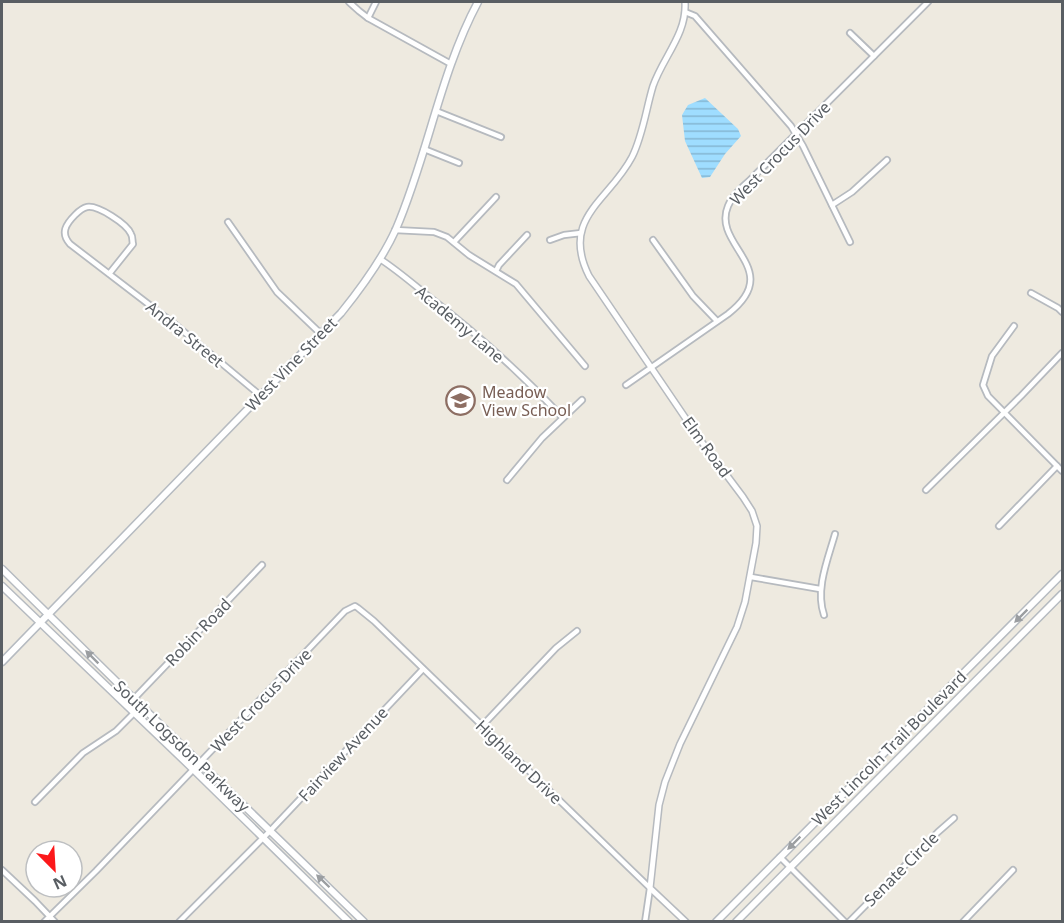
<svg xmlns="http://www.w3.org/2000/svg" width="1064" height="923" font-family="'Noto Sans',sans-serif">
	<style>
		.water { fill: url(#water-rules) }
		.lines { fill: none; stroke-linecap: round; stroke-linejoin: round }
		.minor-casing { stroke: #b6babf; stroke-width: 8 }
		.tertiary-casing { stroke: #b6babf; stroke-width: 8 }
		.secondary-casing { stroke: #b6bbc1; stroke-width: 9 }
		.minor { stroke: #fff; stroke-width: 4.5 }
		.tertiary { stroke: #fff; stroke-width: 5 }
		.secondary { stroke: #fff; stroke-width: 6 }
		.oneway { fill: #9b9ea1 }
		.labels { text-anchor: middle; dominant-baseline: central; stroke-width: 4.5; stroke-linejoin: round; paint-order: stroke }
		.street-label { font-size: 16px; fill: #595e63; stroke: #fff }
		.education-label { font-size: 16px; fill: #785e54; stroke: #fff; text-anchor: start }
	</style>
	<defs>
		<pattern id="water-rules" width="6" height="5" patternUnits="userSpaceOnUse" patternTransform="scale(1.5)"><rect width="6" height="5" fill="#9fddff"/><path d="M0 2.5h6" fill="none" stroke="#85b6d2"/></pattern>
	</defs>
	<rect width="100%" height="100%" fill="#eeeae0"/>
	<polygon class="water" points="705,98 738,129 741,136 725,154 710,177 702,178 685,141 682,115 688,105"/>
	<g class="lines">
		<defs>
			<g id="minor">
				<polyline points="349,2 359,11 368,18 451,64"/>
				<polyline points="685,12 695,16 791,126 803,146 850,242"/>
				<polyline points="368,18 376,2"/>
				<polyline points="850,33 874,56"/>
				<polyline points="436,111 501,137"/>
				<polyline points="424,149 459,163"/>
				<polyline points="832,205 852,192 887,160"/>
				<polyline points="228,222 277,292 321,334"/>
				<polyline points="395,230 434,232 447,237 469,255 516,284 585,366"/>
				<polyline points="550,240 564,235 581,233"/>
				<polyline points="653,240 693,296 717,321"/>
				<polyline points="454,242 496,197"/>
				<path d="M380 259C397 270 412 283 428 296 476 333 521 373 562 417"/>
				<polyline points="496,271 499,265 527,235"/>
				<path d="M109 274 133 244C132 241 133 237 131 234 127 224 98 205 87 207 82 208 79 211 75 215 66 224 60 233 70 244L177 326 261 396"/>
				<polyline points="1031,293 1058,308 1062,312"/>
				<polyline points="1014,326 992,356 983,385 988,396 1062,471"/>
				<path d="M626 385 728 314C786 269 711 246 728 206 732 196 741 188 749 181L928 2"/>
				<polyline points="507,480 542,438 582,400"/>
				<polyline points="926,490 1021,396 1062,353"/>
				<polyline points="999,526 1057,466"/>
				<polyline points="751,577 820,589"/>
				<path d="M824 615C815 589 828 559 835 534"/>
				<polyline points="127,706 262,565"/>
				<polyline points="482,726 556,648 577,631"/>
				<polyline points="35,802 83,753 116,731 134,713"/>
				<polyline points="780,857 845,922"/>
				<polyline points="2,870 35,901 55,922"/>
				<polyline points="44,922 96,871 345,611 355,606 358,608 374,621 650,888 645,922"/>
				<polyline points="179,922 270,831 423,669"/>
				<polyline points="849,922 938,832 954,818"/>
				<polyline points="963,922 1013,870"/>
			</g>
			<path id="tertiary" d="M685 2C687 34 663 57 653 86 646 109 643 135 632 157 609 201 560 218 589 276L701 441 743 497 752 511 757 526 756 543 745 602 737 627 680 744 665 782 659 805 650 888 686 922"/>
			<g id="secondary">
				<polyline points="2,569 134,699 364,922"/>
				<polyline points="2,586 193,769 349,922"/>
				<path d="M2 662 341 313C362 287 382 260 396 229 428 155 440 73 478 2"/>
				<polyline points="716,922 1062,574"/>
				<polyline points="736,922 1062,594"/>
			</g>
		</defs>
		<use href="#minor" class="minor-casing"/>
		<use href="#tertiary" class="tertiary-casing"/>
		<use href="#secondary" class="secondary-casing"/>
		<use href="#minor" class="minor"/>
		<use href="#tertiary" class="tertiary"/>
		<use href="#secondary" class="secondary"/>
	</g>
	<defs><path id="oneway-solid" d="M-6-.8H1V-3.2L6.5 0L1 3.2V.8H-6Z" transform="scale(1.5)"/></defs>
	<g class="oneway">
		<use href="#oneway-solid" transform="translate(1021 616) rotate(135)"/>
		<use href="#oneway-solid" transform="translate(92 657) rotate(-135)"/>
		<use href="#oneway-solid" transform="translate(794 843) rotate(135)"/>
		<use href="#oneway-solid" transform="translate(323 881) rotate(-136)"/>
	</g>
	<defs>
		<symbol id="school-ring" viewBox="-11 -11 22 22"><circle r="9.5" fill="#fff" stroke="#8d6e63" stroke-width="1.5"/><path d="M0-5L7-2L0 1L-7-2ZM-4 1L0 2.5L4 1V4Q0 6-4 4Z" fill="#8d6e63"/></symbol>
	</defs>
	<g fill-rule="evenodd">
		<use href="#school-ring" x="444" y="384" width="33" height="33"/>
	</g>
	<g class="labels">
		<g class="street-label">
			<text transform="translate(780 153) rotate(-46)">West Crocus Drive</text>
			<text transform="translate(460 324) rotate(40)">Academy Lane</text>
			<text transform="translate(185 334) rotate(39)">Andra Street</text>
			<text transform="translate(291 364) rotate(-46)">West Vine Street</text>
			<text transform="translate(707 447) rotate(54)">Elm Road</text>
			<text transform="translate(198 632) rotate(-46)">Robin Road</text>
			<text transform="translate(261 700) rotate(-46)">West Crocus Drive</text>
			<text transform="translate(182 746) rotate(44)">South Logsdon Parkway</text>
			<text transform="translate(889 748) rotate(-45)">West Lincoln Trail Boulevard</text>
			<text transform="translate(343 754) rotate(-47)">Fairview Avenue</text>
			<text transform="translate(519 762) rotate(44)">Highland Drive</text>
			<text transform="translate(901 869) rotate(-45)">Senate Circle</text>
		</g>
		<g class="education-label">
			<text x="482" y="392">Meadow<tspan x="482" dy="18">View School</tspan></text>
		</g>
	</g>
	<rect width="1064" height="923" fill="none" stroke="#595e63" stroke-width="6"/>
	<g transform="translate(54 869) rotate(156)"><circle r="28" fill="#ffffff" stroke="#bdbfc1" stroke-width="1.5"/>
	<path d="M0-4.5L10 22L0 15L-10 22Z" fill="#fc181a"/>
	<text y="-9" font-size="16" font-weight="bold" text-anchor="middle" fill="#595e63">N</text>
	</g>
</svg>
